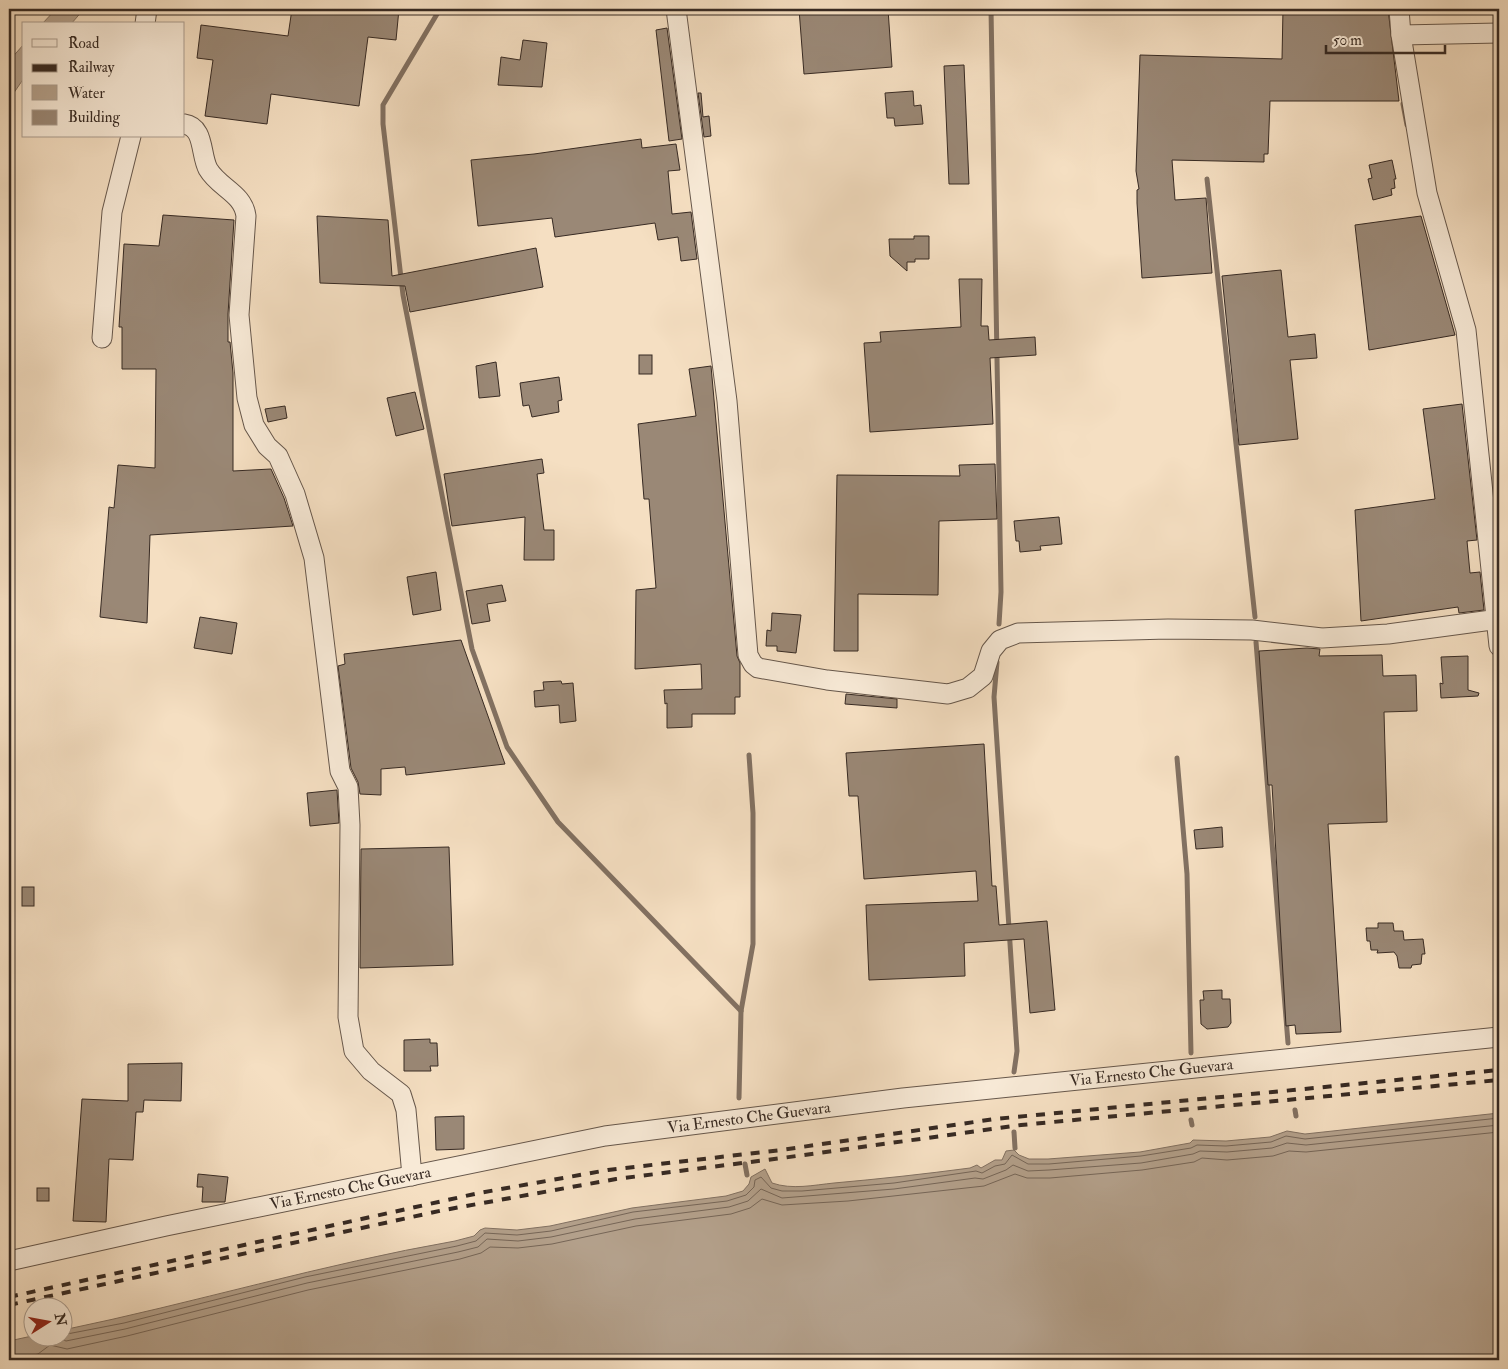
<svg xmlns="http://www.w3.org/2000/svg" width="1508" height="1369" font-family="'IM FELL Double Pica',serif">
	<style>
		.water { fill: #b4a18c; stroke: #827162 }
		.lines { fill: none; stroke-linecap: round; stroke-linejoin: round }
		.shore { stroke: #766658; stroke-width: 1 }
		.stream { stroke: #827162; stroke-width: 5 }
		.building { fill: #9a8876; stroke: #372a23 }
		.minor-casing { stroke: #66574b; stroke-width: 21 }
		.minor { stroke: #f8ead7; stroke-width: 19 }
		.rail { stroke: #372a23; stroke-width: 4; stroke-dasharray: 9 9; stroke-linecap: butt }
		.labels { text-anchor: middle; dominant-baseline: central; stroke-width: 5; stroke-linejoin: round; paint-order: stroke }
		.street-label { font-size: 16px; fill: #372a23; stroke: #f8ead7 }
	</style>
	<rect width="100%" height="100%" fill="#f5dfc2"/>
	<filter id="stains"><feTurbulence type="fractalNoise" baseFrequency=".004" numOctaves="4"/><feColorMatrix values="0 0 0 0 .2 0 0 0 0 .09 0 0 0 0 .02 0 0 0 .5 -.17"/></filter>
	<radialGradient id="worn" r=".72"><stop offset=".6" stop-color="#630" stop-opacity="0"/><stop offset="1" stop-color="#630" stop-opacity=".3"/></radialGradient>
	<g class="water">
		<polygon points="56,9 84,9 71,24 42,24"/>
		<polygon points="24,44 24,78 9,100 9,61"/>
		<path d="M1499 1113V1360H9V1341L32 1336H62L63 1330C194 1303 323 1264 455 1241L474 1236 480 1230 485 1228 517 1230 550 1226 632 1208 726 1196 743 1191 749 1184 751 1177 765 1169 772 1183C792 1190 814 1185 834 1183 879 1179 925 1174 970 1168L977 1165 981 1168 995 1160H1002L1006 1151 1014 1150 1019 1155 1029 1159H1048L1140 1152 1190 1143 1193 1140 1226 1141 1270 1137 1287 1131 1305 1134Z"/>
	</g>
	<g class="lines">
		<g class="shore">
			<polyline points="62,1335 124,1323 305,1277 457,1246 476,1241 485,1233 517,1235 551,1231 633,1212 727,1201 746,1195 754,1187 755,1180 761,1177 771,1188 782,1191 802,1191 894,1183 976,1171 982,1173 995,1166 1005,1164 1012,1155 1028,1164 1049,1164 1141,1156 1191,1148 1197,1145 1226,1146 1271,1142 1286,1136 1305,1139 1499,1118"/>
			<polyline points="54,1336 66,1341 125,1329 307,1283 458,1252 478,1247 487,1239 518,1241 551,1237 635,1219 729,1207 748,1201 761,1189 782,1198 894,1189 975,1178 983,1179 1006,1170 1013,1165 1028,1171 1049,1170 1141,1163 1193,1154 1200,1151 1227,1152 1272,1148 1287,1143 1306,1145 1499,1125"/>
			<polyline points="9,1360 38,1354 50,1345 67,1349 127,1336 308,1290 460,1259 481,1253 490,1247 518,1248 552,1244 636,1226 731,1214 750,1208 762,1199 782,1205 848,1201 984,1186 1015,1174 1027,1178 1050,1178 1142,1170 1194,1162 1202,1158 1227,1160 1273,1156 1289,1151 1306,1152 1499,1132"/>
		</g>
		<g class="stream">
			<polyline points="440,9 383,105 383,124 403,295 472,649 507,747 558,822 741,1011"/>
			<polyline points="991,9 1001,592 999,624"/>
			<polyline points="1403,104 1407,125"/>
			<polyline points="1207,179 1255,617"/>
			<polyline points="1256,642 1288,1043"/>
			<polyline points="997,662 994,697 1017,1051 1014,1072"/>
			<polyline points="1177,758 1187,874 1191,1053"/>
			<polyline points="739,1098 741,1011 753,944 753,813 749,755"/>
			<polyline points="1295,1110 1296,1116"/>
			<polyline points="1191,1120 1192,1125"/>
			<polyline points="1014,1132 1015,1148"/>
			<polyline points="745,1164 747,1175"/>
		</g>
	</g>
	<g class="building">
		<polygon points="292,9 399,9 396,40 368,37 359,106 271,94 267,124 205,116 213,60 197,58 201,25 288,36"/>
		<polygon points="799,9 888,9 892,67 804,74"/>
		<polygon points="1283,9 1388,9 1399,101 1270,101 1268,154 1264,154 1264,162 1172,160 1175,200 1206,198 1212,273 1142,278 1137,203 1137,190 1139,189 1136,171 1140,55 1282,59"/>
		<polygon points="667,28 682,139 669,141 656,30"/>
		<polygon points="523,40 547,43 542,87 498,85 501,57 520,60"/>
		<polygon points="964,65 969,184 949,184 944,66"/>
		<polygon points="913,91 914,106 921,105 923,124 895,126 894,118 887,118 885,93"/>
		<polygon points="698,93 701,93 703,117 709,116 711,136 704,137"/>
		<polygon points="641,139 642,148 676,144 680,170 668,171 672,214 691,212 697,259 681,261 678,237 658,240 655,223 555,237 552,218 478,226 471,160 534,154"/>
		<polygon points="1392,160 1396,179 1394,179 1395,188 1391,189 1392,195 1373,200 1368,179 1372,178 1369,165"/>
		<polygon points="163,215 234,220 228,314 228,342 230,342 233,373 233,471 271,469 284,498 293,526 150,535 147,623 100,617 109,507 114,508 118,465 155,468 156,369 122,369 122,327 119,327 124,244 159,246"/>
		<polygon points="317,216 388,220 392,276 536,248 543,287 410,312 405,286 320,283"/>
		<polygon points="1421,216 1455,335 1369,350 1355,225"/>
		<polygon points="914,236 929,236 929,259 915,259 915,262 907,262 907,271 890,256 889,239 914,239"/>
		<polygon points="1281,270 1288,337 1315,334 1317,358 1290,360 1298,439 1239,445 1222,276"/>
		<polygon points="959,279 982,279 981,326 988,326 989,340 1035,337 1036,355 990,358 993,424 870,432 864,343 881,342 880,332 961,327"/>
		<rect x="639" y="355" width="13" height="19"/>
		<polygon points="496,362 500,396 479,398 476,366"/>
		<polygon points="711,366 737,656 740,663 740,697 735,697 735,714 692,714 692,727 667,728 667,703 665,704 664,690 702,689 701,664 635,669 636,590 656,588 649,499 644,499 638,424 696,416 689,369"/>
		<polygon points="559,377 562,400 558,401 559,412 532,417 529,405 523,406 520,383"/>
		<polygon points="415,392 424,429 396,436 387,398"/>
		<polygon points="1462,404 1477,540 1467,541 1470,573 1480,572 1484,610 1459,613 1458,607 1361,621 1355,510 1435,499 1423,409"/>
		<polygon points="285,406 287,418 268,422 265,409"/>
		<polygon points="542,459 544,473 537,474 544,530 554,530 554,560 524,560 525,517 452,526 444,474"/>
		<polygon points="995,464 997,519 939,521 938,595 858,594 858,651 834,651 837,475 960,476 959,465"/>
		<polygon points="1059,517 1062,544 1040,546 1041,550 1020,552 1019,541 1016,541 1014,521"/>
		<polygon points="436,572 441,610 413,615 407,577"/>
		<polygon points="502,585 506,601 487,604 490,621 472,624 466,591"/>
		<polygon points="772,613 801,615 796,653 777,651 777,646 766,646 767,630 771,631"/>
		<polygon points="200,617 237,623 232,654 194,648"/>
		<polygon points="461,640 505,764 406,775 405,767 381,769 381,795 360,794 358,782 351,768 338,666 345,664 344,654"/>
		<polygon points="1307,648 1320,649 1319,656 1382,655 1383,676 1416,675 1417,711 1384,712 1387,822 1328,824 1341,1032 1296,1034 1295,1025 1286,1026 1272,785 1268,785 1259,651"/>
		<polygon points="1468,656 1468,690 1479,693 1478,696 1441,698 1440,683 1443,684 1441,657"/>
		<polygon points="561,681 562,684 573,683 576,721 560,723 559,705 535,707 534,691 544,690 543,682"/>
		<polygon points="846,694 897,699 897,708 845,704"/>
		<polygon points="984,744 992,886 996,886 999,925 1047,921 1055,1010 1030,1013 1024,939 964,943 965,976 869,980 866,905 978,901 976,871 864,879 858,796 849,796 846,753"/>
		<polygon points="337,790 339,823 310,826 307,793"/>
		<polygon points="1222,827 1223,847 1196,849 1194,830"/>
		<polygon points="449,847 453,965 360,968 361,849"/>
		<rect x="22" y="887" width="12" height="19"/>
		<polygon points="1378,923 1393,923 1394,931 1403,931 1404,940 1423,939 1425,954 1422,954 1421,964 1412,965 1411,968 1399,968 1397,956 1394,952 1377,953 1378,950 1371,950 1370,941 1367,941 1366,928 1378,928"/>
		<polygon points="1222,990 1222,999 1230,999 1231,1023 1228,1027 1207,1029 1201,1024 1200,1000 1204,1000 1203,991"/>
		<polygon points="430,1039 430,1043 437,1043 438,1066 430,1066 431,1071 404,1071 404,1040"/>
		<polygon points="182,1063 181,1101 144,1100 143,1112 136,1112 133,1160 109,1159 106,1222 73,1221 82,1099 128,1101 128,1064"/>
		<polygon points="464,1116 464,1149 436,1150 435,1117"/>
		<polygon points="198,1174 228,1177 225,1202 202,1202 203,1187 197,1187"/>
		<rect x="37" y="1188" width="12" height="13"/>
	</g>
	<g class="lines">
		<defs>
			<g id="minor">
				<polyline points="676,9 727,401 748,655 753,664 758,668 827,680 948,694 968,688 983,676 991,651 1000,640 1018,633 1168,629 1252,630 1322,638 1388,634 1499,619"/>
				<polyline points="1399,9 1401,35 1427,193 1466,330 1499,646"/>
				<polyline points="145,24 147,9"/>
				<polyline points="1401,35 1499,33"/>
				<path d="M184 124C205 127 200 154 208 169 219 188 243 193 246 216L239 315 247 398 254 425 267 446 278 456 295 494 314 558 340 771 348 787 350 825 348 1017 354 1051 371 1071 401 1094 406 1110 412 1176"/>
				<polyline points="102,338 112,212 131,136"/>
				<path id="s1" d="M9 1261 166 1226 605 1136 903 1098 1499 1037"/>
			</g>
		</defs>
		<use href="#minor" class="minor-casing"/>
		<use href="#minor" class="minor"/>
		<g class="rail">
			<polyline points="9,1297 479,1193 608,1170 781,1150 995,1119 1499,1070"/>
			<polyline points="9,1305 444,1210 616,1179 782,1158 1021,1125 1499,1080"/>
		</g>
	</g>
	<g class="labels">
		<g class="street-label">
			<text stroke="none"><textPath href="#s1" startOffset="1159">Via Ernesto Che Guevara</textPath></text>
			<text stroke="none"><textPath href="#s1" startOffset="754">Via Ernesto Che Guevara</textPath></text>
			<text stroke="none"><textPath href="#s1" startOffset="349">Via Ernesto Che Guevara</textPath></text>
		</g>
	</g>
	<rect width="1508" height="1369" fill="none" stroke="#f5dfc2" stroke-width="30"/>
	<rect x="10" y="10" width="1488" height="1349" fill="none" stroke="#372a23" stroke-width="2.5"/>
	<rect x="15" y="15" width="1478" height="1339" fill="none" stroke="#372a23"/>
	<rect x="22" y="22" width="162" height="115" fill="#f8ead7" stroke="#ab9d8f"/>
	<rect x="32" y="39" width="25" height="8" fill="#f8ead7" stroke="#ab9d8f"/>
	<text x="68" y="48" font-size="15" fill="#372a23">Road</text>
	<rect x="32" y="64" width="25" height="8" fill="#372a23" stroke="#ab9d8f"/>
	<text x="68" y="72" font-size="15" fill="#372a23">Railway</text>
	<rect x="32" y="85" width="25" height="15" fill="#b4a18c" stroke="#ab9d8f"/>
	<text x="68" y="98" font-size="15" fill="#372a23">Water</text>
	<rect x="32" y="110" width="25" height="15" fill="#9a8876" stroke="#ab9d8f"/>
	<text x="68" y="122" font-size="15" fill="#372a23">Building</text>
	<g transform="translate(48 1322) rotate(79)"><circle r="24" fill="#f8ead7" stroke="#ab9d8f"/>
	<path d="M0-4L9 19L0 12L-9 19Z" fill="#8f2418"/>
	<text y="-8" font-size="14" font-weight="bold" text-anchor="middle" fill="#372a23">N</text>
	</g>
	<path d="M1326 45v8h119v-8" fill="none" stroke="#372a23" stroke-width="2.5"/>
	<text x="1333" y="45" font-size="15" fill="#372a23" stroke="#f8ead7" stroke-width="4" paint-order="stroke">50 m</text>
	<rect width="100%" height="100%" filter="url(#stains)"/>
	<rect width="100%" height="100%" fill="url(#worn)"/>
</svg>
